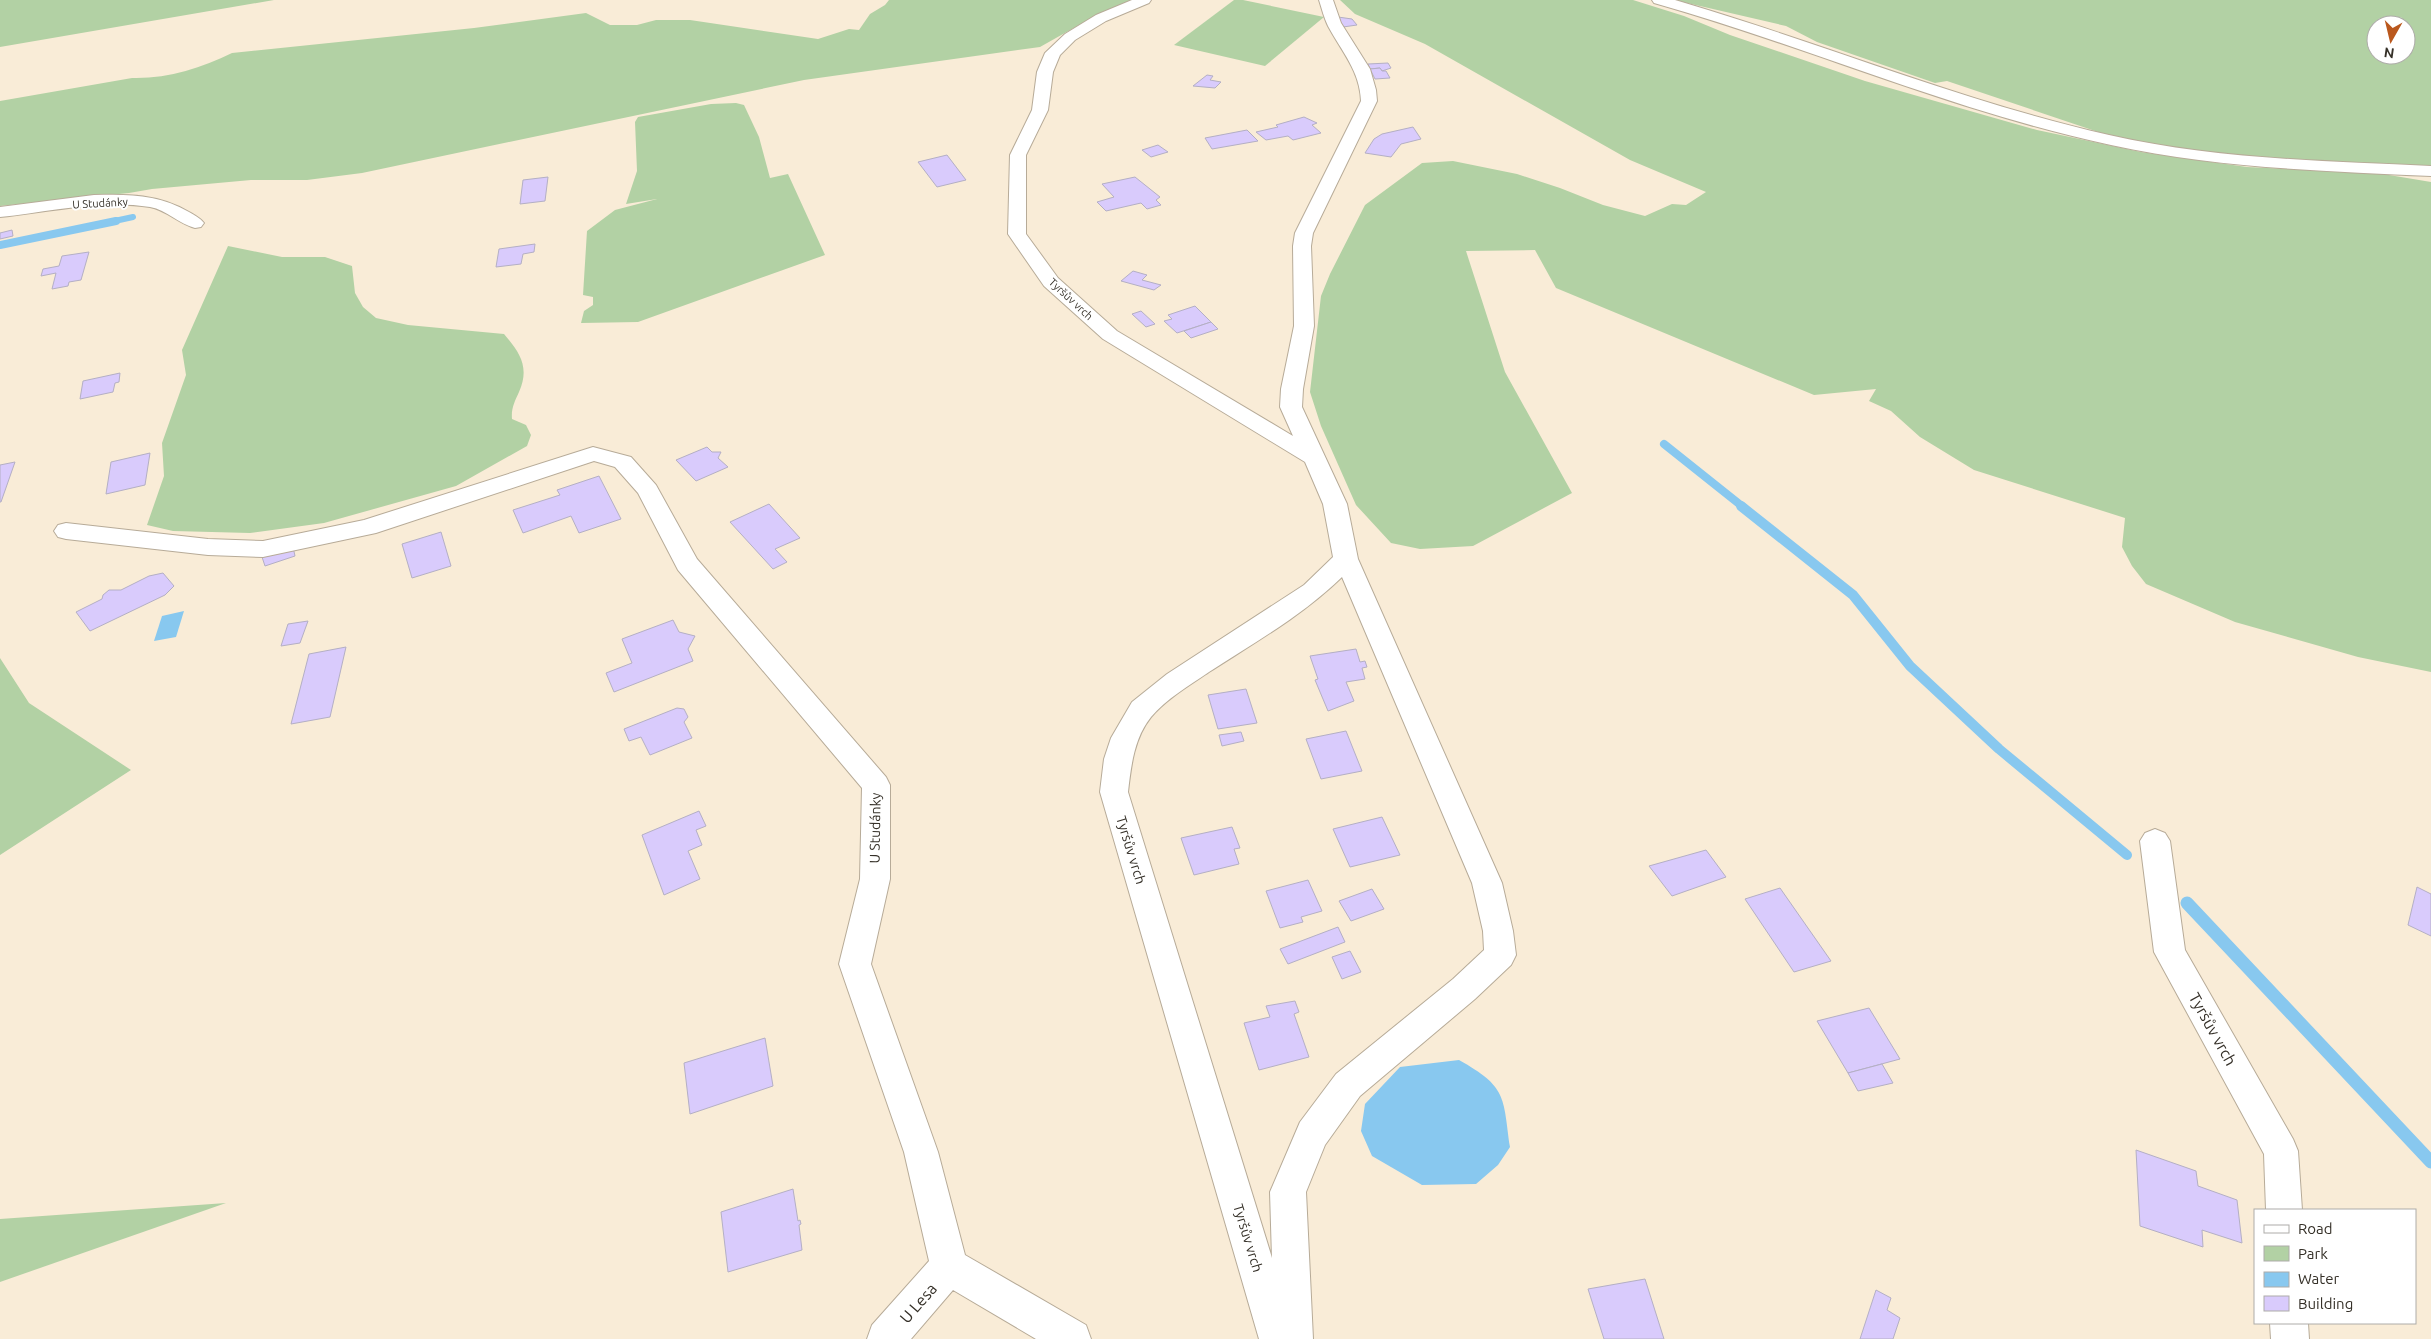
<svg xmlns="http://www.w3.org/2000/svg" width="2431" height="1339" font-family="Ubuntu,sans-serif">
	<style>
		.green { fill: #b2d1a4; fill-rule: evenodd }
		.water { fill: #88c8ef }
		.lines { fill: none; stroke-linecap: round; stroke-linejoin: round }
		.stream-far3 { stroke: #88c8ef; stroke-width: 6 }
		.stream-far2 { stroke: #88c8ef; stroke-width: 8 }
		.stream-far1 { stroke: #88c8ef; stroke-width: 10 }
		.stream { stroke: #88c8ef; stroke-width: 13 }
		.building { fill: #d9cbfc; stroke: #b4afc4 }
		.street-casing { stroke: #b7ab98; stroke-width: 2 }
		.street { fill: #fff; fill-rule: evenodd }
		.labels { text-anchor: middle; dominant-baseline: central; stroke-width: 4; stroke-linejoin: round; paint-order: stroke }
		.far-street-label { font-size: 11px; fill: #353028; stroke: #fff }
		.street-label { font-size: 14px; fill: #353028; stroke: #fff }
		.near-street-label { font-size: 16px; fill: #353028; stroke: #fff }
	</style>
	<rect width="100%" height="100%" fill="#f9ecd7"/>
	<g class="green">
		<polygon points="0,0 274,0 0,47"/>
		<path d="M889 0H1131L1095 16 1040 47 804 80 362 173 307 180H251L152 189 129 193 0 206V101L132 78C167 79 201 68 232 53L474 28 586 13 610 25H637L656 20H690L818 39 849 29 859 30 870 14 885 5Z"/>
		<polygon points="1234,0 1243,0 1324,17 1265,66 1174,45"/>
		<polygon points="1340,0 1633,0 1684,16 1730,35 1865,81 2037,130 2141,152 2247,167 2377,173 2431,182 2431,672 2358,657 2235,622 2146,584 2132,566 2122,547 2125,518 1974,470 1920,437 1891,411 1869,401 1876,389 1814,395 1556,288 1535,250 1466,251 1505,372 1572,493 1473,546 1420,549 1391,543 1356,505 1321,426 1310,392 1321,296 1330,274 1365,205 1422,163 1453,161 1517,174 1560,188 1603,205 1645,216 1672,204 1686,205 1706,192 1630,160 1425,44 1355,14"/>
		<path d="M1674 0H2431V166C2322 162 2214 159 2107 135L1947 81 1935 83 1817 42 1786 26ZM2376 25H2406V55H2376Z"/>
		<polygon points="736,103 744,105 759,137 770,178 788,174 825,255 638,322 581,323 584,311 593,305 593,297 583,295 587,231 615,210 657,199 626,204 637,171 635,122 638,117 711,104"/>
		<path d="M228 246 282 257H325L352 266 355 293 363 307 376 318 408 325 504 334C520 353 530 367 519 392 515 401 511 408 512 419L526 425 531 435 527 446 456 486 324 523 250 533 173 531 147 525 164 476 162 443 186 375 182 350Z"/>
		<polygon points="0,658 29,703 131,770 0,855"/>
		<polygon points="226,1203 0,1282 0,1219"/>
	</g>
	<g class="water">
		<polygon points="184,611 176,637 154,641 162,616"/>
		<path d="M1459 1060C1507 1087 1503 1096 1510 1147L1498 1165 1476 1184 1422 1185 1372 1156 1361 1131 1365 1104 1400 1067Z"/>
	</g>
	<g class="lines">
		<polyline class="stream-far3" points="110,222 133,217"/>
		<g class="stream-far2">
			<polyline points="0,245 116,221"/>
			<polyline points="1664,444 1743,507"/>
		</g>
		<polyline class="stream-far1" points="1741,506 1853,595 1910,666 1999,749 2127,855"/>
		<polyline class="stream" points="2187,903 2431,1162"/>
	</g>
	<g class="building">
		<polygon points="1338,17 1352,19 1357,25 1343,27"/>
		<polygon points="1388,63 1391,68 1382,71 1380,68 1370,69 1368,64"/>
		<polygon points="1380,68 1382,71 1386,71 1390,78 1375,79 1370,69"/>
		<polygon points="1207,75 1213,76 1210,80 1221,82 1215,88 1193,86"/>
		<polygon points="1304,117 1317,123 1312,125 1321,133 1293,140 1288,136 1266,140 1256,132 1278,127 1276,125"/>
		<polygon points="1413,127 1421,139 1401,144 1391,157 1365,153 1374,139 1382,134"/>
		<polygon points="1247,130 1258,141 1212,149 1205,138"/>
		<polygon points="1158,145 1168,152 1151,157 1142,150"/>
		<polygon points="947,155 966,180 937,187 918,162"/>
		<polygon points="548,177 545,201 520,204 523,180"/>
		<polygon points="1135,177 1160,197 1156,200 1161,205 1147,209 1141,203 1106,211 1097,202 1114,197 1102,184"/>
		<polygon points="12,230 13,236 0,239 0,233"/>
		<polygon points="535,244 534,252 523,254 521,264 496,267 499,249"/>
		<polygon points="89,252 81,280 69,282 68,286 52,289 56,273 41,276 43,269 59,266 62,256"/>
		<polygon points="1133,271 1147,275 1142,280 1161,285 1154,290 1121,281"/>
		<polygon points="1195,306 1211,322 1177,333 1164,321 1172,319 1168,315"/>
		<polygon points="1141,311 1155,324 1146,327 1132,314"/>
		<polygon points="1211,322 1218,329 1191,338 1184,331"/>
		<polygon points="120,373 119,382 115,383 113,392 80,399 83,381"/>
		<polygon points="707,447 712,452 721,452 718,458 728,467 696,481 676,460"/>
		<polygon points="150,453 145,485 106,494 111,462"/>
		<polygon points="15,462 1,502 0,502 0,465"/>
		<polygon points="599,476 621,519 579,533 571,516 523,533 513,510 560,495 557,490"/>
		<polygon points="769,504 800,538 775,549 787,562 773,569 730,522"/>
		<polygon points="441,532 451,566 412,578 402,544"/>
		<polygon points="293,547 295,556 265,566 262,557"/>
		<polygon points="163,573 174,586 165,595 90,631 76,612 102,599 103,595 109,590 121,590 149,576"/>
		<polygon points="673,620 679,632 695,636 688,649 693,661 614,692 606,673 632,663 622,639"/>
		<polygon points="308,621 300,643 281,646 288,624"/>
		<polygon points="346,647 330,717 291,724 309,654"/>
		<polygon points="1356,649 1360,662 1365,661 1367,667 1362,668 1365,679 1346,682 1354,701 1328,711 1315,680 1318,679 1310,656"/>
		<polygon points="1246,689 1257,723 1218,729 1208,695"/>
		<polygon points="677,708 684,709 688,717 684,722 692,738 650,755 641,737 629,741 624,729"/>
		<polygon points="1346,731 1362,771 1321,779 1306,739"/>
		<polygon points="1241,732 1244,741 1222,746 1219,735"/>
		<polygon points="699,811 706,826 696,830 702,845 688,851 700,879 664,895 642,835"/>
		<polygon points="1382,817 1400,855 1350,867 1333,829"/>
		<polygon points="1232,827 1240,848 1234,849 1239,864 1194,875 1181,838"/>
		<polygon points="1706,850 1726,877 1672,896 1649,866"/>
		<polygon points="1308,880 1322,911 1301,917 1303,922 1280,928 1266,891"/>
		<polygon points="2417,887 2431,894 2431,936 2408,925"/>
		<polygon points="1780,888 1831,961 1794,972 1745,899"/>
		<polygon points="1372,889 1384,909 1351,921 1339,901"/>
		<polygon points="1338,927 1345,942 1288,964 1280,949"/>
		<polygon points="1350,951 1361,972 1342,979 1332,957"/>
		<polygon points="1295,1001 1299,1012 1294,1014 1309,1057 1259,1070 1244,1023 1270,1017 1266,1006"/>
		<polygon points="1869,1008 1900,1059 1848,1073 1817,1021"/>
		<polygon points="765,1038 773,1086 690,1114 684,1063"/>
		<polygon points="1882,1064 1893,1083 1858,1091 1848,1073"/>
		<polygon points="2136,1150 2196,1171 2198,1186 2237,1200 2242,1243 2202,1230 2203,1247 2140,1226"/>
		<polygon points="793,1189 798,1221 800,1220 801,1224 799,1225 802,1250 728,1272 721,1212"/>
		<polygon points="1645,1279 1664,1339 1604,1339 1588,1289"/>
		<polygon points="1876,1290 1891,1298 1887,1310 1900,1318 1893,1339 1860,1339"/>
	</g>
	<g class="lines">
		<defs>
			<g id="street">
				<path d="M1132 0H1151L1149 3 1106 21 1075 40 1060 55 1053 72 1048 110 1026 155V234L1058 278 1117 331 1293 436 1280 407 1281 389 1294 326 1293 246 1295 233 1361 101C1360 71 1342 52 1328 26 1324 18 1322 9 1319 0H1333L1341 23 1370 69 1376 90 1377 101 1313 233 1311 246 1314 326 1303 389 1302 407 1347 504 1358 559 1502 883 1513 931 1516 955 1511 965 1475 999 1360 1096 1325 1145 1306 1192 1313 1339H1259L1100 792 1104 759 1111 738 1132 702 1167 674 1304 585 1333 557 1323 504 1305 462 1103 339 1044 286 1008 234 1010 155 1032 110 1037 72 1045 53 1065 34 1096 15ZM1342 577 1472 883 1483 931 1484 950 1453 979 1336 1074 1300 1122 1270 1192 1272 1258 1128 792C1131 766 1134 738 1151 717 1166 699 1190 685 1209 672 1254 643 1303 615 1342 577Z"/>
				<path d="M1652 0H1675L1685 3C1827 45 1964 102 2109 135 2214 159 2323 161 2431 166V176C2324 171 2216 168 2111 145 1955 112 1807 46 1654 3Z"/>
				<path d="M94 195C128 194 159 194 189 212 194 215 200 218 204 223L201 227 195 228C179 224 167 210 150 207 101 199 49 212 0 217V207Z"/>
				<polygon points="593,447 631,457 656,485 697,559 886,777 890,785 890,879 871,964 938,1152 965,1255 1086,1325 1091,1339 1036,1339 953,1290 911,1339 867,1339 872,1325 929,1261 904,1152 839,964 860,879 862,788 678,570 638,493 615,467 594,461 376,533 263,557 208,555 66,539 58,537 54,531 58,525 66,523 208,539 263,541 364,520"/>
				<polygon points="2155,829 2165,833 2170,841 2185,950 2293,1139 2298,1151 2302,1210 2266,1210 2264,1154 2154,952 2140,841 2145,833"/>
				<polygon points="2270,1323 2308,1323 2309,1339 2271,1339"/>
			</g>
		</defs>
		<use href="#street" class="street-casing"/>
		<use href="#street" class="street"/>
	</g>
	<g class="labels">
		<g class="far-street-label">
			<text transform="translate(100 203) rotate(-3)">U Studánky</text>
			<text transform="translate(1071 299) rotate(43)">Tyršův vrch</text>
		</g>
		<g class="street-label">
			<text transform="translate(875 828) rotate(-89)">U Studánky</text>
			<text transform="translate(1131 850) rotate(73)">Tyršův vrch</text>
			<text transform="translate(1248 1238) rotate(73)">Tyršův vrch</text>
		</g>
		<g class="near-street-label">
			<text transform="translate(2213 1029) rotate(61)">Tyršův vrch</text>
			<text transform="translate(918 1303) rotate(-49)">U Lesa</text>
		</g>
	</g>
	<rect x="2254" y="1209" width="162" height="115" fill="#ffffff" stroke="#aeaca9"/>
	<rect x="2264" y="1225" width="25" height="8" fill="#ffffff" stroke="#aeaca9"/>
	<text x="2298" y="1234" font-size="15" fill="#353028">Road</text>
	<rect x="2264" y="1246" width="25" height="15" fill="#b2d1a4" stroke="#aeaca9"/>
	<text x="2298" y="1259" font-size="15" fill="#353028">Park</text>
	<rect x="2264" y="1272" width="25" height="15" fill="#88c8ef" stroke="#aeaca9"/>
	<text x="2298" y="1284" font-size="15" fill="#353028">Water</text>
	<rect x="2264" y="1296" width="25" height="15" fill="#d9cbfc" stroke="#aeaca9"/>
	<text x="2298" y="1309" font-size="15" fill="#353028">Building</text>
	<g transform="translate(2391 40) rotate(188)"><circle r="24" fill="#ffffff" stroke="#aeaca9"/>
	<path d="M0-4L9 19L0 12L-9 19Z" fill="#ba581d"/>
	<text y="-8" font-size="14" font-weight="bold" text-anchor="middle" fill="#353028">N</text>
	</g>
</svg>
